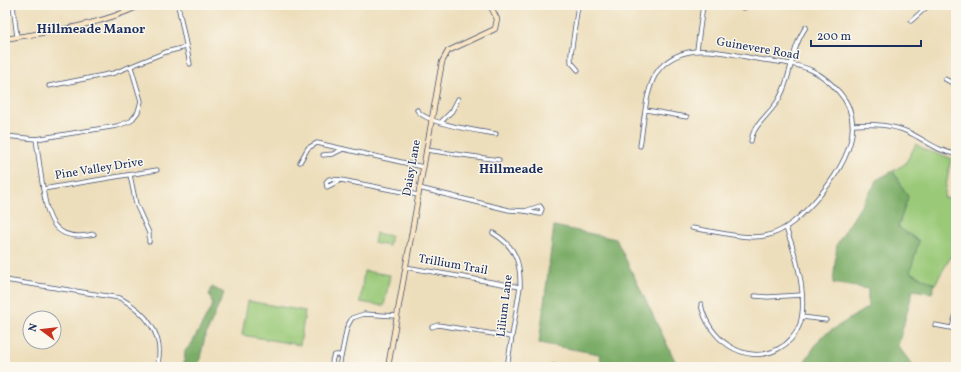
<svg xmlns="http://www.w3.org/2000/svg" width="961" height="372" font-family="Vollkorn,serif">
	<style>
		.green { fill: #9ac978; stroke: #5a7c6b }
		.forest { fill: #7bad68; stroke: #4b6e63 }
		.lines { fill: none; stroke-linecap: round; stroke-linejoin: round }
		.street-casing { stroke: #3a496c; stroke-width: 5 }
		.secondary-casing { stroke: #3a496c; stroke-width: 6 }
		.street { stroke: #fff; stroke-width: 3.5 }
		.secondary { stroke: #fbe6c4; stroke-width: 4.5 }
		.labels { text-anchor: middle; dominant-baseline: central; stroke-width: 3; stroke-linejoin: round; paint-order: stroke }
		.street-label { font-size: 12px; fill: #1b2f5e; stroke: #fbf7ec }
		.neighbourhood-label { font-size: 13px; font-weight: bold; fill: #1b2f5e; stroke: #fbf7ec }
	</style>
	<rect width="100%" height="100%" fill="#fbf7ec"/>
	<filter id="ink" filterUnits="userSpaceOnUse"><feTurbulence type="fractalNoise" baseFrequency=".025" numOctaves="2"/><feDisplacementMap in="SourceGraphic" scale="8" xChannelSelector="R" yChannelSelector="G"/><feConvolveMatrix kernelMatrix="1 2 1 2 8 2 1 2 1" color-interpolation-filters="sRGB"/></filter>
	<filter id="wash" filterUnits="userSpaceOnUse"><feTurbulence type="fractalNoise" baseFrequency=".012" numOctaves="4" result="noise"/><feDisplacementMap in="SourceGraphic" scale="16" xChannelSelector="R" yChannelSelector="G"/><feGaussianBlur stdDeviation="0.9" result="paint"/><feColorMatrix in="noise" values="0 0 0 0 0 0 0 0 0 0 0 0 0 0 0 0 0 1.4 0 .05"/><feComposite in="paint" operator="in"/></filter>
	<g filter="url(#wash)">
		<rect width="100%" height="100%" fill="#eddebb"/>
		<g class="green">
			<polygon points="916,144 925,150 951,158 944,198 956,199 956,248 935,284 910,272 919,241 898,227 908,197 893,171 905,164"/>
			<polygon points="376,233 391,236 389,246 374,243"/>
			<polygon points="364,271 390,275 384,306 360,302"/>
			<polygon points="248,301 305,311 300,345 242,335"/>
		</g>
		<g class="forest">
			<polygon points="893,171 908,197 898,227 919,241 910,272 935,284 932,293 913,290 898,346 914,367 801,367 821,337 868,307 868,289 833,283 837,244 878,179"/>
			<polygon points="554,226 616,239 678,367 603,367 599,354 539,343"/>
			<polygon points="212,287 224,293 205,337 198,367 184,367 185,351 192,343 213,304 209,295"/>
		</g>
	</g>
	<g filter="url(#ink)">
		<g class="lines">
			<defs>
				<g id="street">
					<polyline points="13,5 17,37"/>
					<polyline points="178,5 190,64"/>
					<polyline points="722,5 744,8 751,5"/>
					<polyline points="911,21 929,5"/>
					<polyline points="697,50 703,5"/>
					<polyline points="578,70 571,62 571,54 578,5"/>
					<polyline points="945,79 956,85"/>
					<polyline points="49,86 114,73 166,52 186,47"/>
					<path d="M417 110C426 124 479 131 496 134"/>
					<polyline points="646,110 687,117"/>
					<polyline points="441,122 452,111 458,99"/>
					<path d="M853 125C872 124 890 124 908 132 924 139 938 152 956 154"/>
					<polyline points="5,136 36,139 117,126 131,121 138,112 141,101 131,67"/>
					<path d="M36 139C38 153 40 168 42 182 47 215 51 244 94 234"/>
					<path d="M751 141C753 124 773 112 780 97 792 75 791 48 806 27"/>
					<path d="M640 146C644 124 645 85 660 68 686 40 725 53 757 59 776 62 796 63 813 71 823 76 832 84 839 92 868 125 844 166 821 194 773 250 758 239 692 228"/>
					<polyline points="426,150 499,160"/>
					<polyline points="323,155 333,154 343,149"/>
					<polyline points="300,162 308,148 317,143 423,167"/>
					<polyline points="130,175 136,204 149,233 149,242"/>
					<polygon points="329,179 341,180 327,187 326,182"/>
					<polyline points="341,180 418,195"/>
					<polyline points="419,188 509,210 525,211"/>
					<polyline points="43,189 157,170"/>
					<polygon points="540,206 542,209 540,214 525,211"/>
					<path d="M493 233C515 246 521 262 520 287L507 367"/>
					<polyline points="405,267 520,287"/>
					<path d="M5 280 120 298C146 312 166 336 157 367"/>
					<polyline points="755,296 768,297 801,295"/>
					<path d="M701 304C707 338 745 367 778 349 788 344 796 335 800 324 808 297 796 254 786 228"/>
					<polyline points="802,317 826,320"/>
					<polyline points="935,325 956,329"/>
					<polyline points="432,327 438,325 512,337"/>
					<polyline points="952,328 956,314"/>
					<polyline points="553,366 560,367"/>
					<path d="M334 367C331 364 332 357 335 355H341"/>
					<polyline points="339,367 347,327 352,318 364,314 396,316"/>
				</g>
				<g id="secondary">
					<path d="M5 39C52 31 98 26 141 5"/>
					<polyline points="388,367 442,62 448,51 495,29 497,19 490,5"/>
				</g>
			</defs>
			<use href="#street" class="street-casing"/>
			<use href="#secondary" class="secondary-casing"/>
			<use href="#street" class="street"/>
			<use href="#secondary" class="secondary"/>
		</g>
	</g>
	<g class="labels">
		<g class="street-label">
			<text transform="translate(758 49) rotate(10)">Guinevere Road</text>
			<text transform="translate(412 168) rotate(-80)">Daisy Lane</text>
			<text transform="translate(99 169) rotate(-9)">Pine Valley Drive</text>
			<text transform="translate(453 265) rotate(10)">Trillium Trail</text>
			<text transform="translate(505 306) rotate(-83)">Lilium Lane</text>
		</g>
		<g class="neighbourhood-label">
			<text x="91" y="30">Hillmeade Manor</text>
			<text x="511" y="170">Hillmeade</text>
		</g>
	</g>
	<rect width="961" height="372" fill="none" stroke="#fbf7ec" stroke-width="20"/>
	<g transform="translate(42 330) rotate(285)"><circle r="19" fill="#fbf7ec" stroke="#a1a7b3"/>
	<path d="M0-3L7 15L0 10L-7 15Z" fill="#c8321e"/>
	<text y="-6" font-size="11" font-weight="bold" text-anchor="middle" fill="#1b2f5e">N</text>
	</g>
	<path d="M811 40v6h110v-6" fill="none" stroke="#1b2f5e" stroke-width="2"/>
	<text x="817" y="40" font-size="12" fill="#1b2f5e" stroke="#fbf7ec" stroke-width="3" paint-order="stroke">200 m</text>
</svg>
